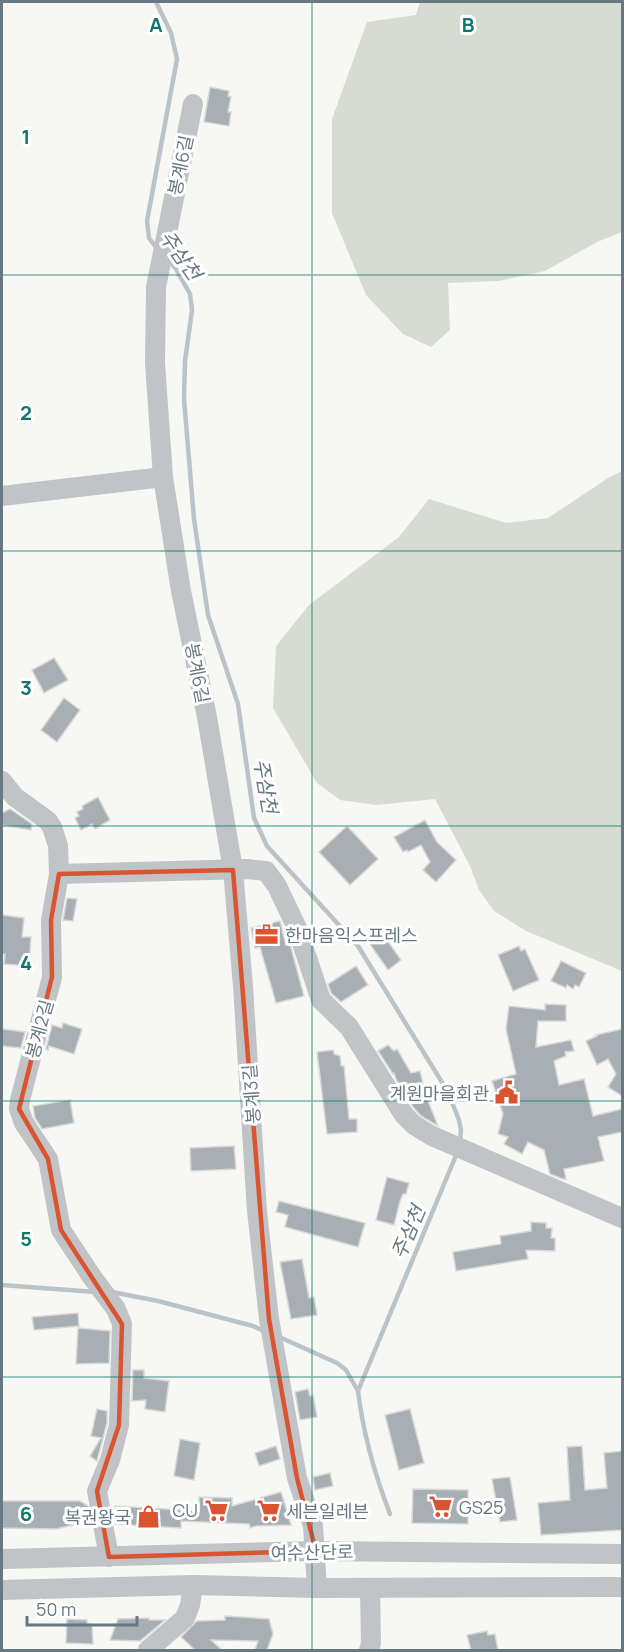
<svg xmlns="http://www.w3.org/2000/svg" width="624" height="1652" font-family="Manrope,'Noto Sans KR',sans-serif">
	<style>
		.green { fill: #d7dcd3 }
		.lines { fill: none; stroke-linecap: round; stroke-linejoin: round }
		.stream { stroke: #bac4c8; stroke-width: 4.5 }
		.building { fill: #a7afb4; stroke: #d8d8d6; stroke-width: 1.5 }
		.minor { stroke: #c0c4c7; stroke-width: 20 }
		.marked { fill: none; stroke: #da5431; stroke-width: 4.5; stroke-linejoin: round }
		.grid { fill: none; stroke: #0f766e; stroke-width: 1.5; stroke-opacity: 0.55 }
		.labels { text-anchor: middle; dominant-baseline: central; stroke-width: 6; stroke-linejoin: round; paint-order: stroke }
		.street-label { font-size: 18px; fill: #677883; stroke: #fff }
		.poi-label { font-size: 18px; fill: #677883; stroke: #fff; text-anchor: start }
		.water-label { font-size: 20px; font-style: italic; fill: #63787f; stroke: #fff }
		.grid-label { font-size: 20px; text-anchor: middle; font-weight: bold; fill: #0f766e; stroke: #fff; stroke-width: 6; stroke-linejoin: round; paint-order: stroke }
	</style>
	<rect width="100%" height="100%" fill="#f7f7f4"/>
	<g class="green">
		<polygon points="420,2 622,2 622,232 597,242 545,271 499,281 448,283 450,330 431,347 403,334 366,295 332,213 332,119 367,22 416,15"/>
		<polygon points="622,471 622,971 526,931 494,911 479,890 470,866 435,799 376,805 340,800 317,783 273,708 276,646 309,605 399,537 429,499 506,523 548,518 608,478"/>
	</g>
	<g class="lines">
		<g class="stream">
			<polyline points="156,2 171,33 177,59 147,221 149,238 158,250"/>
			<polyline points="168,260 176,269 190,294 192,310 185,361 184,399 194,519 208,615 238,704 254,818 267,846 358,946 448,1092 459,1120 461,1130 460,1142"/>
			<polyline points="2,1285 95,1292"/>
			<polyline points="112,1292 158,1301 253,1326 266,1332"/>
			<polyline points="277,1336 337,1363 346,1370 358,1391"/>
			<path d="M390 1514C375 1475 363 1433 358 1391L457 1153"/>
		</g>
	</g>
	<g class="building">
		<polygon points="210,87 229,91 228,96 231,97 228,112 231,112 229,126 204,122"/>
		<polygon points="54,658 68,680 44,693 32,670"/>
		<polygon points="64,698 80,710 57,742 41,730"/>
		<polygon points="98,797 110,820 95,829 92,824 81,830 75,818 79,816 77,812 83,809 82,806"/>
		<polygon points="10,809 32,824 31,830 2,825 2,813"/>
		<polygon points="425,820 437,842 456,860 436,882 423,870 430,862 421,845 408,852 407,850 403,852 394,837"/>
		<polygon points="347,826 378,859 350,885 319,852"/>
		<polygon points="67,898 77,899 73,921 63,920"/>
		<polygon points="2,915 24,918 22,937 31,937 29,966 4,964 5,954 2,954"/>
		<polygon points="280,921 286,945 290,944 304,996 276,1003 260,947 255,948 251,928"/>
		<polygon points="380,930 401,960 388,970 367,940"/>
		<polygon points="519,946 521,951 525,949 539,980 513,991 498,955"/>
		<polygon points="561,961 586,973 579,987 575,985 573,989 567,985 566,988 551,981"/>
		<polygon points="356,966 368,985 341,1002 331,993 328,984"/>
		<polygon points="545,1004 566,1005 566,1021 538,1021 536,1047 571,1040 574,1051 565,1052 566,1056 554,1061 559,1085 584,1079 593,1116 622,1109 622,1132 598,1137 604,1161 564,1169 566,1179 563,1179 550,1174 544,1150 528,1142 522,1154 504,1144 508,1137 498,1134 503,1114 492,1081 516,1074 506,1029 509,1006 545,1010"/>
		<polygon points="63,1023 82,1029 74,1054 49,1046 48,1050 46,1049 52,1025 62,1028"/>
		<polygon points="2,1029 25,1032 21,1048 2,1046"/>
		<polygon points="622,1029 622,1096 608,1087 616,1074 608,1059 597,1065 586,1041 597,1036 596,1035"/>
		<polygon points="388,1045 394,1051 397,1049 411,1073 420,1071 426,1096 438,1126 421,1116 413,1107 396,1079 394,1073 393,1074 378,1051"/>
		<polygon points="333,1050 334,1054 340,1056 341,1066 344,1066 349,1119 357,1119 357,1132 327,1134 317,1052"/>
		<polygon points="70,1100 74,1123 42,1129 35,1118 33,1106"/>
		<polygon points="234,1146 236,1169 191,1171 190,1148"/>
		<polygon points="387,1177 409,1183 406,1194 403,1194 400,1201 394,1225 376,1220"/>
		<polygon points="279,1201 365,1223 358,1247 285,1227 288,1215 276,1212"/>
		<polygon points="531,1222 546,1223 546,1228 552,1228 551,1238 555,1238 555,1251 526,1250 528,1259 456,1271 453,1252 501,1244 500,1236 531,1231"/>
		<polygon points="302,1259 309,1298 314,1297 317,1315 291,1319 280,1262"/>
		<polygon points="78,1313 79,1326 34,1330 32,1317"/>
		<polygon points="78,1328 110,1331 109,1363 76,1364"/>
		<polygon points="133,1370 144,1370 144,1378 169,1381 165,1412 145,1409 146,1400 132,1401"/>
		<polygon points="308,1389 310,1396 313,1395 317,1417 300,1420 295,1392"/>
		<polygon points="97,1409 107,1411 107,1423 97,1461 90,1456 101,1438 91,1436"/>
		<polygon points="410,1409 424,1463 399,1470 385,1415"/>
		<polygon points="180,1439 200,1443 194,1480 174,1476"/>
		<polygon points="276,1446 280,1459 259,1466 255,1453"/>
		<polygon points="582,1446 585,1490 607,1488 604,1453 622,1451 622,1530 541,1535 538,1503 570,1500 567,1447"/>
		<polygon points="330,1473 333,1486 315,1490 313,1477"/>
		<polygon points="510,1477 517,1520 500,1522 492,1479"/>
		<polygon points="413,1489 468,1490 468,1524 412,1523"/>
		<polygon points="281,1492 291,1525 256,1526 250,1528 249,1524 181,1521 181,1528 115,1524 115,1506 199,1511 199,1497 232,1498 232,1506"/>
		<polygon points="2,1501 80,1501 88,1506 89,1513 82,1523 56,1529 2,1528"/>
		<polygon points="225,1616 269,1619 273,1634 267,1650 255,1650 258,1641 211,1640 222,1650 195,1650 181,1637 197,1621 225,1620"/>
		<polygon points="149,1618 149,1620 165,1620 140,1641 110,1640 118,1619"/>
		<polygon points="67,1619 87,1620 87,1624 92,1624 93,1644 66,1643"/>
		<polygon points="487,1631 488,1635 495,1634 498,1650 471,1650 467,1635"/>
	</g>
	<g class="lines">
		<g class="minor">
			<polyline points="193,104 156,287 155,363 163,477 181,591 207,717 233,870 243,986 257,1211 269,1319 297,1478 313,1526 317,1588"/>
			<polyline points="2,496 163,477"/>
			<polyline points="2,781 15,797 48,821 52,827 58,846 59,874 51,920 52,977 20,1100 19,1109 24,1123 48,1159 61,1230 92,1277 116,1309 122,1324 119,1425 110,1460 97,1491 109,1557"/>
			<polyline points="59,874 247,869 266,871 277,886 297,928 321,1000 349,1027 404,1115 414,1125 432,1136 622,1218"/>
			<polyline points="2,1559 316,1551 622,1554"/>
			<polyline points="2,1590 193,1585 317,1588 622,1587"/>
			<polyline points="148,1650 185,1618 190,1605 193,1585"/>
			<polyline points="369,1650 371,1643 370,1588"/>
		</g>
	</g>
	<path class="marked" d="M233 870 269 1319 297 1478 316 1551 109 1557 97 1491 119 1425 122 1324 61 1230 48 1159 19 1109 52 977 51 920 59 874Z"/>
	<path class="grid" d="M312 2V1650M2 275H622M2 551H622M2 826H622M2 1101H622M2 1377H622"/>
	<defs>
		<symbol id="office-bare" viewBox="-9 -9 18 18"><path d="M-6-3h4V-5.5h4V-3h4V5H-6ZM-1-4.5V-3h2v-1.5ZM-6 0V1H6V0Z" fill="#da5431" stroke="#fff" stroke-width="2.5" paint-order="stroke"/></symbol>
		<symbol id="civic-bare" viewBox="-9 -9 18 18"><path d="M-.6-6.5H3V-4.5H.6V-3L4-1V1h2V6H-6V1h2V-1L-.6-3ZM-1.2 2.5V6h2.4V2.5Z" fill="#da5431" stroke="#fff" stroke-width="2.5" paint-order="stroke"/></symbol>
		<symbol id="supermarket-bare" viewBox="-9 -9 18 18"><path d="M-6-5.5h2.5l.6 2H6L4.5 2H-2.5L-4.4-4H-6ZM-1.5 3.2a1.3 1.3 0 1 0 .1 0ZM3 3.2a1.3 1.3 0 1 0 .1 0Z" fill="#da5431" stroke="#fff" stroke-width="2.5" paint-order="stroke"/></symbol>
		<symbol id="shop-bare" viewBox="-9 -9 18 18"><path d="M-5-2.5h2.3a2.7 3.5 0 0 1 5.4 0H5L5.5 6h-11ZM-1.5-2.5h3a1.5 2.3 0 0 0-3 0Z" fill="#da5431" stroke="#fff" stroke-width="2.5" paint-order="stroke"/></symbol>
	</defs>
	<g fill-rule="evenodd">
		<use href="#office-bare" x="250" y="918" width="33" height="33"/>
		<use href="#civic-bare" x="490" y="1076" width="33" height="33"/>
		<use href="#supermarket-bare" x="424" y="1490" width="33" height="33"/>
		<use href="#supermarket-bare" x="200" y="1494" width="33" height="33"/>
		<use href="#supermarket-bare" x="252" y="1494" width="33" height="33"/>
		<use href="#shop-bare" x="132" y="1500" width="33" height="33"/>
	</g>
	<g class="labels">
		<g class="street-label">
			<text transform="translate(180 165) rotate(-78)">봉계6길</text>
			<text transform="translate(198 673) rotate(79)">봉계6길</text>
			<text transform="translate(39 1029) rotate(-75)">봉계2길</text>
			<text transform="translate(251 1094) rotate(-94)">봉계3길</text>
			<text transform="translate(312 1552) rotate(-1)">여수산단로</text>
		</g>
		<g class="poi-label">
			<text x="285" y="935">한마음익스프레스</text>
			<text x="489" y="1093" text-anchor="end">계원마을회관</text>
			<text x="459" y="1507">GS25</text>
			<text x="198" y="1510" text-anchor="end">CU</text>
			<text x="286" y="1511">세븐일레븐</text>
			<text x="131" y="1517" text-anchor="end">복권왕국</text>
		</g>
		<g class="water-label">
			<text transform="translate(181 255) rotate(55)">주삼천</text>
			<text transform="translate(266 786) rotate(80)">주삼천</text>
			<text transform="translate(408 1232) rotate(-67)">주삼천</text>
		</g>
	</g>
	<g class="grid-label">
		<text x="156" y="32">A</text>
		<text x="468" y="32">B</text>
		<text x="26" y="144">1</text>
		<text x="26" y="420">2</text>
		<text x="26" y="695">3</text>
		<text x="26" y="970">4</text>
		<text x="26" y="1246">5</text>
		<text x="26" y="1521">6</text>
	</g>
	<rect width="624" height="1652" fill="none" stroke="#677883" stroke-width="6"/>
	<path d="M27 1616v9h110v-9" fill="none" stroke="#677883" stroke-width="3"/>
	<text x="36" y="1616" font-size="18" fill="#677883" stroke="#ffffff" stroke-width="4.5" paint-order="stroke">50 m</text>
</svg>
